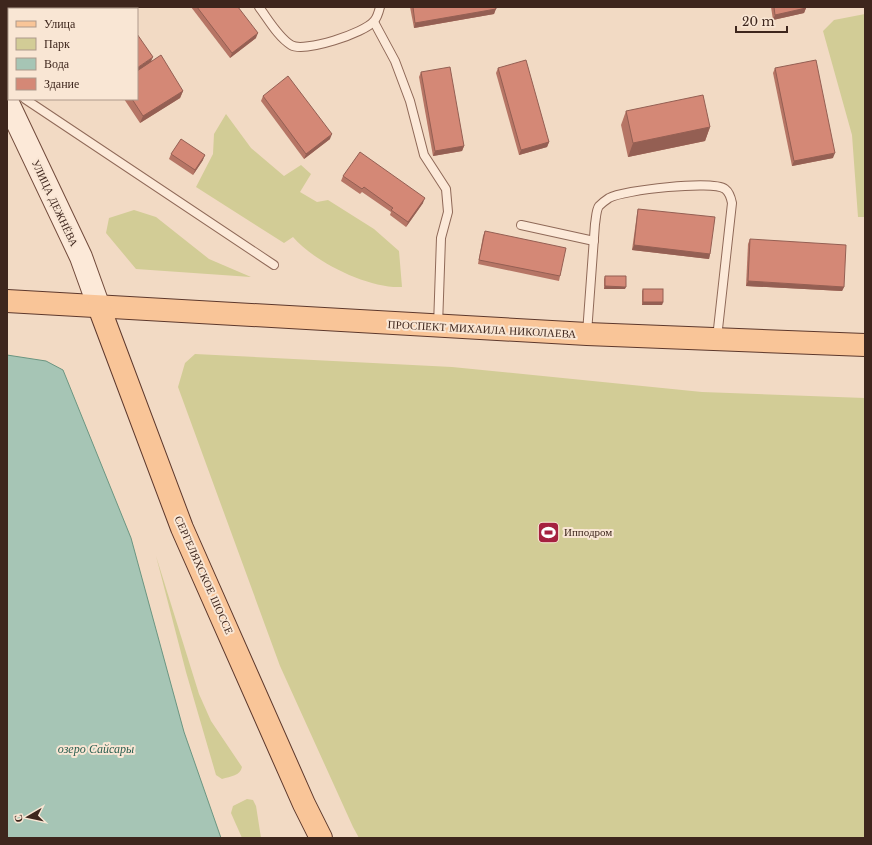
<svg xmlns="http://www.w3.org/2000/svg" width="872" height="845" font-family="'Libre Baskerville',serif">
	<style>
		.green { fill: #d2cc96 }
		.water { fill: #a6c5b5; stroke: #6b9581 }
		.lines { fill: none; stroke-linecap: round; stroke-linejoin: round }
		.service-casing { stroke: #8f6958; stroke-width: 10 }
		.secondary-casing { stroke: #714a3b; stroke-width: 24 }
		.primary-casing { stroke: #5d382c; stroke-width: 24 }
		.service { stroke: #fce9d8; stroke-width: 8 }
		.secondary { stroke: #fce9d8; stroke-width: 22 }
		.primary { stroke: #f9c598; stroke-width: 22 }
		.wall { fill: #b67565 }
		.shaded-wall { fill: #945f53 }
		.building { fill: #d48876; stroke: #945f53 }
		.labels { text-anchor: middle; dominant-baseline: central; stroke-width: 4; stroke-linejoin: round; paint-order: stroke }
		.street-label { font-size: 11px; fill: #3e261d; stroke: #f9e6d4 }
		.poi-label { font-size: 11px; fill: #3e261d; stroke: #f9e6d4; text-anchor: start }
		.water-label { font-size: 12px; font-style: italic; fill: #2b5f50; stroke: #f9e6d4 }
	</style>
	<rect width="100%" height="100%" fill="#f2dac4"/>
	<g class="green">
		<polygon points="865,14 865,217 858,217 852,135 823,31 834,20"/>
		<path d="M226 114 251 148 284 176 301 165 311 174 300 192 317 202 328 200 374 229 399 251 402 287C369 289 314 262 293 237L284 243 196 187 213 154 214 134Z"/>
		<polygon points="134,210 156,217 209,259 251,277 136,269 106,233 109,218"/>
		<polygon points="195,354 452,367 702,392 865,398 865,838 359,838 353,827 280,666 178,387 185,363"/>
		<path d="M156 556 199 694 211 721 242 767C240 776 231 776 222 779L216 775 186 672Z"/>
		<polygon points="247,799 253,800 256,806 261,838 242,838 231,813 233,806"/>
	</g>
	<polygon class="water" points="7,355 46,361 63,370 131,538 184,732 221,838 7,838"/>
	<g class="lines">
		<defs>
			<g id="service">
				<path d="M259 7C268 19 278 37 291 45 304 53 365 33 374 21 377 18 379 11 380 7"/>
				<polyline points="374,22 395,61 410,101 424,155 446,189 448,212 441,238 438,326"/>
				<polyline points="7,87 9,88"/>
				<polyline points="25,99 274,265"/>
				<polyline points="521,225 594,241"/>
				<path d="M587 333 595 224C596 219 596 210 599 206 601 204 606 200 609 198 623 190 713 180 725 189 729 192 731 198 732 203L717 338"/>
			</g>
			<polyline id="secondary" points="7,101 81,257 99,307"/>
			<g id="primary">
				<polyline points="7,301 587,334 865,345"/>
				<polyline points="99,307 182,528 304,804 321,838"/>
			</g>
		</defs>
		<use href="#service" class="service-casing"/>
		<use href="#secondary" class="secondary-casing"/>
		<use href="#primary" class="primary-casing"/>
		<use href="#service" class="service"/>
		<use href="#secondary" class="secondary"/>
		<use href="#primary" class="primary"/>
	</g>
	<g class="wall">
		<polygon points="75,7 104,7 103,9 76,9"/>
		<polygon points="191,7 238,7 256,38 230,58"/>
		<polygon points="410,7 496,7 494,14 414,28"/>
		<polygon points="771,7 806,7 806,8 804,13 773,20"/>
		<polygon points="151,61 183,91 180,98 140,123 124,99 137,99"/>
		<polygon points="498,68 549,142 547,147 519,155 496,73"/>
		<polygon points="775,68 833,158 792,166 773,73"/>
		<polygon points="421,72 464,146 462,151 433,156 419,77"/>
		<polygon points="263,96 330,139 304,159 261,101"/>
		<polygon points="626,111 710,127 705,141 628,157 621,125"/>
		<polygon points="171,154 203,160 193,175 169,159"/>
		<polygon points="343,176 423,203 406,227 390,215 391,212 362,192 360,194 341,181"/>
		<polygon points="638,209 710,254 709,259 632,250 637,214"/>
		<polygon points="485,231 560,276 559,281 478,264 483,236"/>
		<polygon points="750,239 844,287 842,291 746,286 748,244"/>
		<polygon points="605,276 625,289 604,289 604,279"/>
		<polygon points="643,289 663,302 662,305 642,305 642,291"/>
	</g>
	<g class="shaded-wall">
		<polygon points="806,8 804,13 773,20 775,15"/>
		<polygon points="496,9 494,14 414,28 415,23"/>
		<polygon points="258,33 256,38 230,58 232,53"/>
		<polygon points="153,57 150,64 137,73 137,68"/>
		<polygon points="183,91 180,98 140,123 143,116"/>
		<polygon points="710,127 705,141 628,157 633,143"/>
		<polygon points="332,134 330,139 304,159 306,154"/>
		<polygon points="549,142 547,147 519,155 521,150"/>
		<polygon points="464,146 462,151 433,156 435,151"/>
		<polygon points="835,153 833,158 792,166 794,161"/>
		<polygon points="205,155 203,160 193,175 195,170"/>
		<polygon points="425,198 423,203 406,227 408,222"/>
		<polygon points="634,245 710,254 709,259 632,250"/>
		<polygon points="748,281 844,287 842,291 746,286"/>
		<polygon points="605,286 626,287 625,289 604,289"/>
		<polygon points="643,302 663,302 662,305 642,305"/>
	</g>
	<g class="building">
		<polygon points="82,7 104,7 100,9 83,9"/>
		<polygon points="197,7 238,7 258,33 232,53"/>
		<polygon points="413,7 496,7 496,9 415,23"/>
		<polygon points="774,7 806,7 806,8 775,15"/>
		<polygon points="137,34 153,57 137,68"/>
		<polygon points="161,55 183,91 143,116 132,99 137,99 137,71"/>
		<polygon points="526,60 549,142 521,150 498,68"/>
		<polygon points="816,60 835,153 794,161 775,68"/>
		<polygon points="450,67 464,146 435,151 421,72"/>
		<polygon points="288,76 332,134 306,154 263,96"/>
		<polygon points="703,95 710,127 633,143 626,111"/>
		<polygon points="181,139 205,155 195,170 171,154"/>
		<polygon points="360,152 425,198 408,222 391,210 393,208 364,187 362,189 343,176"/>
		<polygon points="638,209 715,217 710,254 634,245"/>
		<polygon points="485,231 566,248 560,276 479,260"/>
		<polygon points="750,239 846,245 844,287 748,281"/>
		<polygon points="605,276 626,276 626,287 605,286"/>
		<rect x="643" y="289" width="20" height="13"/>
	</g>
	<defs>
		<symbol id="stadium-square" viewBox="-11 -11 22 22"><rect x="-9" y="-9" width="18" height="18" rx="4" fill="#a52140" stroke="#f9e6d4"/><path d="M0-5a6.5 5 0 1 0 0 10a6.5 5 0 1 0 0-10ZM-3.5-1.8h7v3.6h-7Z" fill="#fff"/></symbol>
	</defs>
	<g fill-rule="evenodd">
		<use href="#stadium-square" x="536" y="520" width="25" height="25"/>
	</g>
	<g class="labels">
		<g class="street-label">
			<text transform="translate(55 203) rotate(65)">УЛИЦА ДЕЖНЁВА</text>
			<text transform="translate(482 329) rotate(3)">ПРОСПЕКТ МИХАИЛА НИКОЛАЕВА</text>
			<text transform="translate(204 575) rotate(66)">СЕРГЕЛЯХСКОЕ ШОССЕ</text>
		</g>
		<g class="poi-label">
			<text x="564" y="532">Ипподром</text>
		</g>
		<g class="water-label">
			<text x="96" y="748">озеро Сайсары</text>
		</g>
	</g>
	<rect width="872" height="845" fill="none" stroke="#3e261d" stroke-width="16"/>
	<rect x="8" y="8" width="130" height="92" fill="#f9e6d4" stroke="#ae998b"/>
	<rect x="16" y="21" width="20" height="6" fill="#f9c598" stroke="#ae998b"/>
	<text x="44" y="28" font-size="12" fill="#3e261d">Улица</text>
	<rect x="16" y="38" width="20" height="12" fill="#d2cc96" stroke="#ae998b"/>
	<text x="44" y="48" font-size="12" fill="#3e261d">Парк</text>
	<rect x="16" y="58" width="20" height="12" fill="#a6c5b5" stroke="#ae998b"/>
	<text x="44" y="68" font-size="12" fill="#3e261d">Вода</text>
	<rect x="16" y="78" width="20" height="12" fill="#d48876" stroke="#ae998b"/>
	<text x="44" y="88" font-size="12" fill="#3e261d">Здание</text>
	<g transform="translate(28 817) rotate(261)" stroke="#f9e6d4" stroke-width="3" paint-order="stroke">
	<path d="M0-3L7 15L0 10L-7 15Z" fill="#3e261d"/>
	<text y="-6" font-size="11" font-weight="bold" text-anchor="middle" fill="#3e261d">С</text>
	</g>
	<path d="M736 26v6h51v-6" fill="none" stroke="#3e261d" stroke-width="2"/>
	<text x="742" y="26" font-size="12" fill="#3e261d" stroke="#f9e6d4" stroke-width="3" paint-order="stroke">20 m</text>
</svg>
